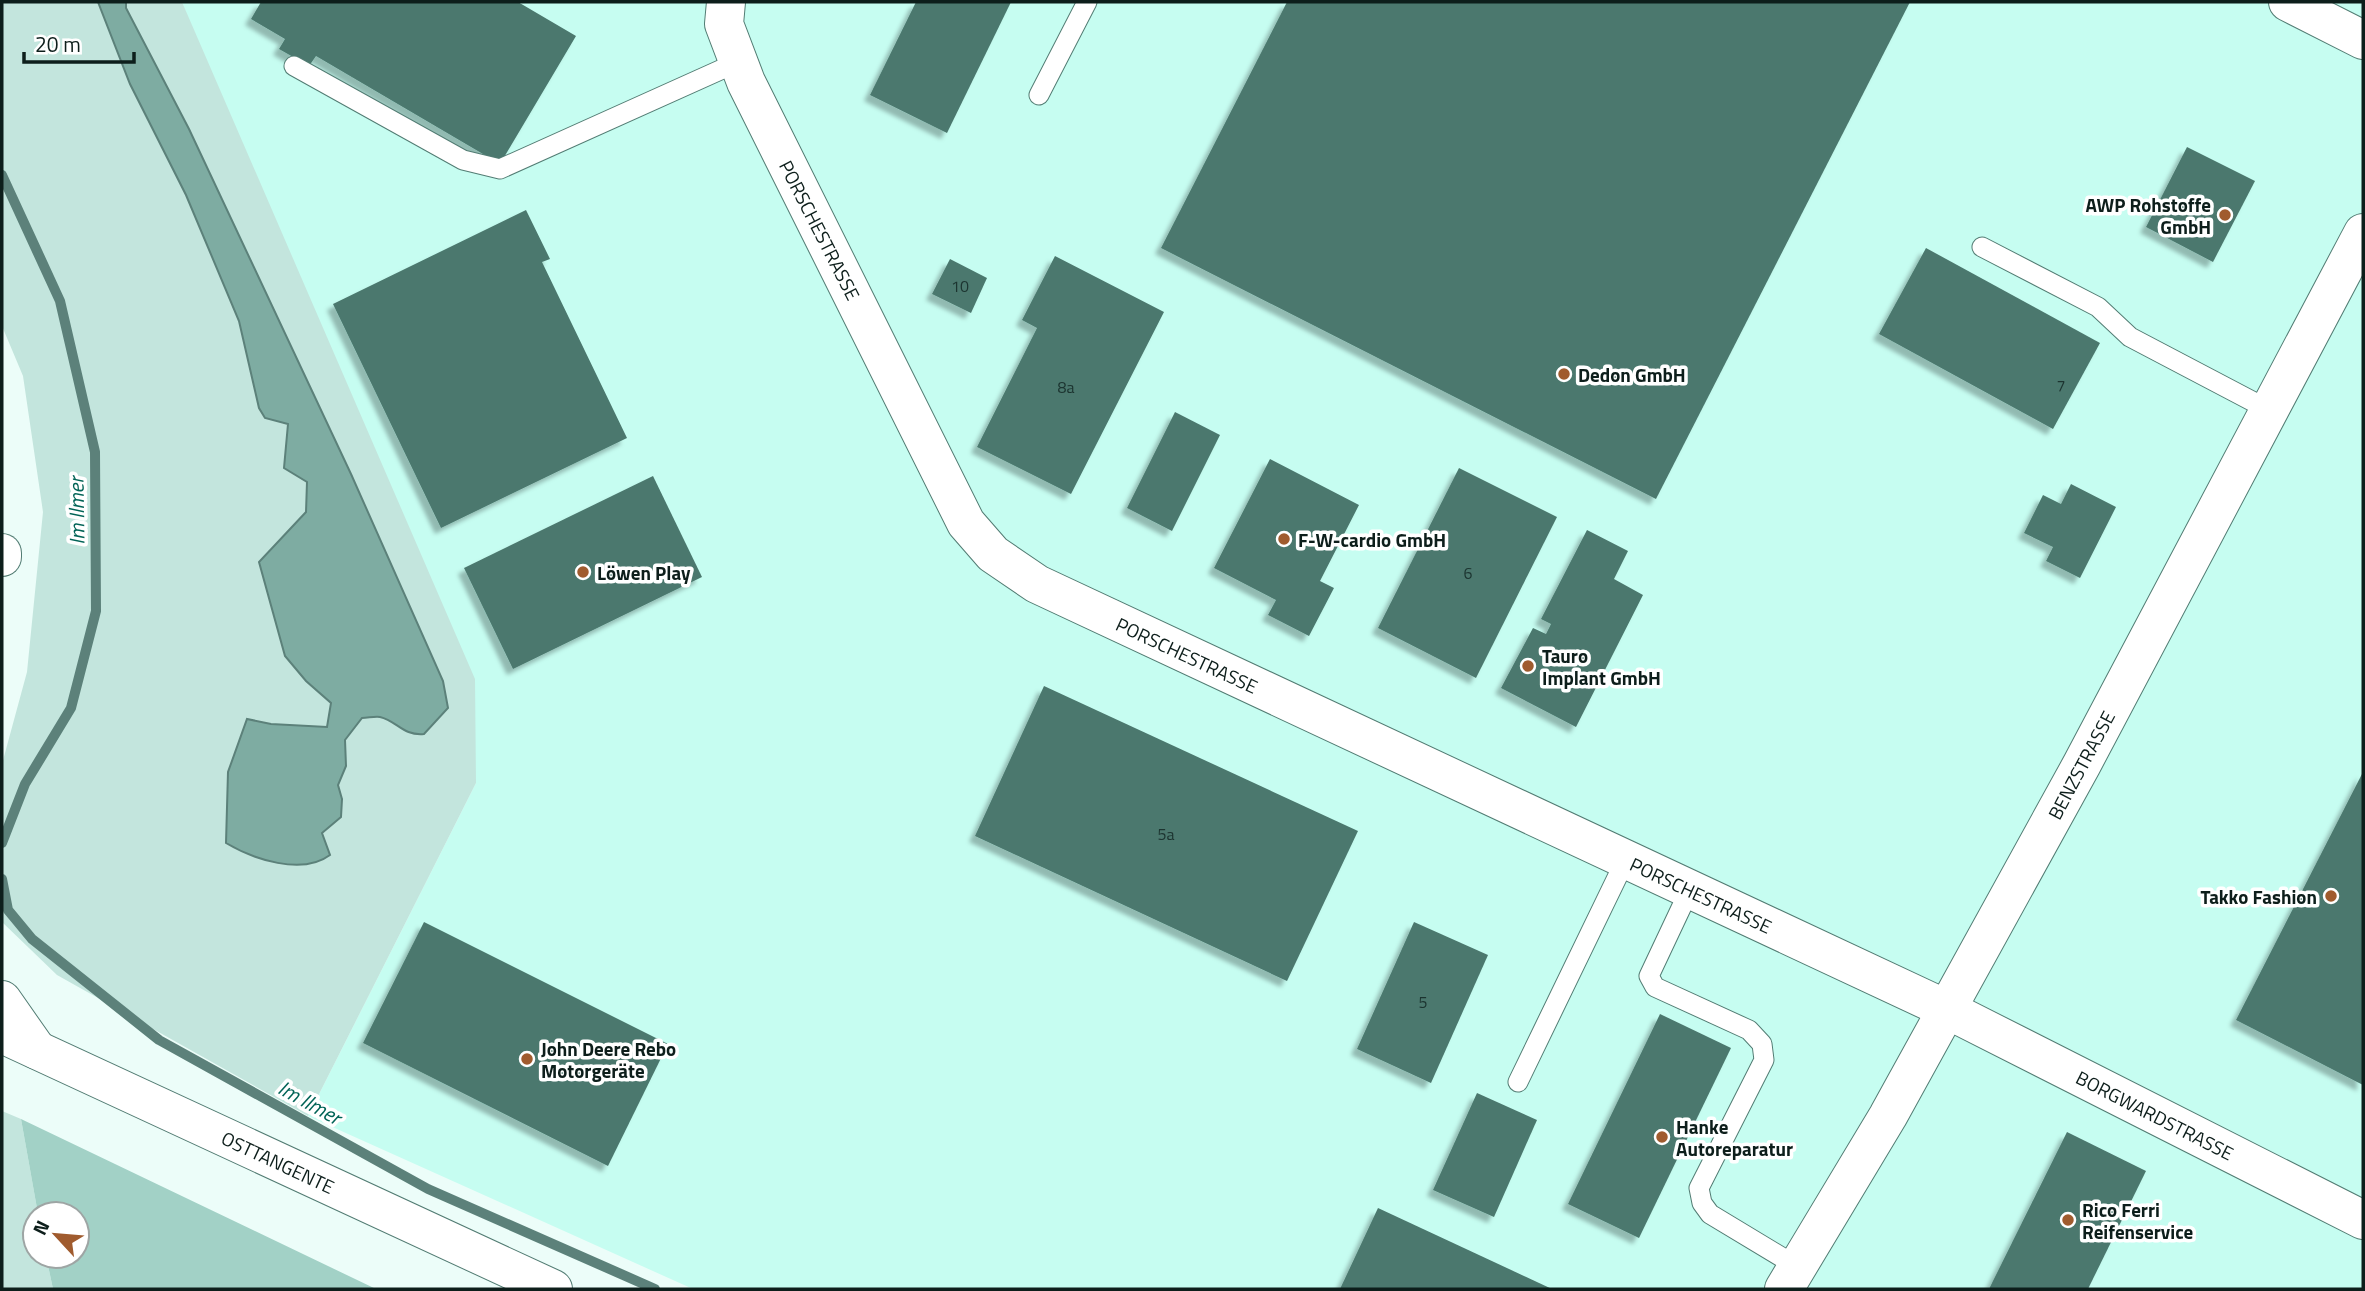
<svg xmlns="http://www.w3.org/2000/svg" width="2365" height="1291" font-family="'Titillium Web',sans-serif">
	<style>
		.built { fill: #c6fdf1 }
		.green { fill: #c3e5dd }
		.forest { fill: #a2d1c6 }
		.water { fill: #7eaca2; stroke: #5c817a; stroke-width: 2 }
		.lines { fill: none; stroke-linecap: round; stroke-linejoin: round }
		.stream { stroke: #5c817a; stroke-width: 10 }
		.building { fill: #4b786e; filter: url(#shadow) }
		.service-casing { stroke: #527c73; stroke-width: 21 }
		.minor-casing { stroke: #527c73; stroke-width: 40 }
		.tertiary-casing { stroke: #527c73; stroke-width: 40 }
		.motorway-casing { stroke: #527c73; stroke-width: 40 }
		.service { stroke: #fff; stroke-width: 19 }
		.minor { stroke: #fff; stroke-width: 38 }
		.tertiary { stroke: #fff; stroke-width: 38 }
		.motorway { stroke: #fff; stroke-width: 38 }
		.poi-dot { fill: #a05b2e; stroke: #fff; stroke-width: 2.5 }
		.labels { text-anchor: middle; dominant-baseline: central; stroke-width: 7; stroke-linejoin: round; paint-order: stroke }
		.number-label { font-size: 16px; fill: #1c3430 }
		.poi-label { font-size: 19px; font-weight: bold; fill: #0d1e1b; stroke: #fff; text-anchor: start }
		.street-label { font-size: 19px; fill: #0d1e1b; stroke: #fff }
		.water-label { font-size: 21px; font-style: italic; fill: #006356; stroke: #fff }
	</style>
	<defs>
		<filter id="shadow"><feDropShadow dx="-6" dy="6" stdDeviation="2" flood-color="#0004"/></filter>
	</defs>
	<rect width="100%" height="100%" fill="#ecfdf9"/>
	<polygon class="built" points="182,2 2363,2 2363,1289 693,1289 308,1116 476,783"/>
	<g class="green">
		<polygon points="2,2 182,2 475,679 476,783 308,1116 57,975 2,922 2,764 27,672 43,512 23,376 2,326"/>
		<polygon points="2,1111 21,1119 38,1214 35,1214 35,1256 46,1256 53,1289 2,1289"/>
	</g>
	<polygon class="forest" points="21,1119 376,1289 53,1289 46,1256 77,1256 77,1214 38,1214"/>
	<path class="water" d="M98 2H126V8L189 129 351 474 443 681 448 708 424 734C403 736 397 721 380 717 375 716 368 718 362 718L345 740 346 766 338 785 342 799 341 817 322 833 330 855C302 876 253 859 226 843L228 772 247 719 271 724 327 727 331 703 306 681 285 656 259 562 306 512 307 482 284 468 288 424 265 418 259 408 239 321 186 195 130 84Z"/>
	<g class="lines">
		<g class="stream">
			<polyline points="2,175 60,301 95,452 96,611 71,708 25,784 2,843"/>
			<polyline points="2,879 8,910 32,939 159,1040 428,1189 655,1289"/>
		</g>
	</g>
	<g class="building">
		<polygon points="261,2 518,2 576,36 500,164 316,56 309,66 279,49 285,39 251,19"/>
		<polygon points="916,2 1011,2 947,133 870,95"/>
		<polygon points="1287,2 1910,2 1656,499 1161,248"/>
		<polygon points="2187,147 2255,181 2213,262 2146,227"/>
		<polygon points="526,210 550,259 542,262 627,438 441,528 333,304"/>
		<polygon points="1926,248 2100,343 2053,429 1879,334"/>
		<polygon points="1055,256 1164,312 1071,494 977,447 1037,328 1022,320"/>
		<polygon points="950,259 987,278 971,313 932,294"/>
		<polygon points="1175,412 1220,435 1172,531 1127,508"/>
		<polygon points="1270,459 1359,505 1320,581 1334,588 1309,636 1268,615 1276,600 1214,568"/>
		<polygon points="1459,468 1557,517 1476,678 1378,628"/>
		<polygon points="653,476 702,577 513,669 464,568"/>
		<polygon points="2071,484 2116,507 2080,578 2046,561 2053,547 2024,533 2043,495 2061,504"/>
		<polygon points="1587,530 1628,551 1614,579 1643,595 1576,727 1501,688 1533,628 1546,634 1551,624 1541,619"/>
		<polygon points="1044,686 1358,831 1287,981 975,836"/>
		<polygon points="2363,772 2363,1085 2236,1020"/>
		<polygon points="424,922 668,1044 608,1166 363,1043"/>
		<polygon points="1414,922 1488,955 1431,1083 1357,1049"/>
		<polygon points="1660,1014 1731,1048 1639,1238 1568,1204"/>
		<polygon points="1477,1093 1537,1120 1494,1217 1433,1190"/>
		<polygon points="2067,1132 2146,1171 2088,1289 1989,1289"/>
		<polygon points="1378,1208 1552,1289 1340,1289"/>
	</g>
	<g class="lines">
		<defs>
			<g id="service">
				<polyline points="294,66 463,160 500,169 738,62"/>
				<polyline points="1039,95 1087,2"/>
				<polyline points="1982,247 2098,307 2130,337 2269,410"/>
				<polyline points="1690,889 1649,976 1655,987 1749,1030 1762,1044 1764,1060 1699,1188 1702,1203 1710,1214 1798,1267"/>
				<polyline points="1518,1082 1626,859"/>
			</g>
			<g id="minor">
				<polyline points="726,2 724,24 746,82 966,523 993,554 1037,584 1946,1009 2363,1220"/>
				<polyline points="2288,2 2363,40"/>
				<polyline points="1784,1289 1888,1116 2082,764 2363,233"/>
			</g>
			<polyline id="tertiary" points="2,1034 553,1289"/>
			<g id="motorway">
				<polyline points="2,553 2,557"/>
				<polyline points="2,1000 37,1050"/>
			</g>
		</defs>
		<use href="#service" class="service-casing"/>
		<use href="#minor" class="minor-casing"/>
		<use href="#tertiary" class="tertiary-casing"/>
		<use href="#motorway" class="motorway-casing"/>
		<use href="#service" class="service"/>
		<use href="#minor" class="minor"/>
		<use href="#tertiary" class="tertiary"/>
		<use href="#motorway" class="motorway"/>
	</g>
	<g class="poi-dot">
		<circle cx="2225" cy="215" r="7"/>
		<circle cx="1564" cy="374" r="7"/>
		<circle cx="1284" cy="539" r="7"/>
		<circle cx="583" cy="572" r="7"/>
		<circle cx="1528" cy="666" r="7"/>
		<circle cx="2331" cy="896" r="7"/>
		<circle cx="527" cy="1059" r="7"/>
		<circle cx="1662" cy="1137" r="7"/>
		<circle cx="2068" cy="1220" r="7"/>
	</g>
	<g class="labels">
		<g class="number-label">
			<text x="960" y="286">10</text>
			<text x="2061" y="385">7</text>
			<text x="1066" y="387">8a</text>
			<text x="1468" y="573">6</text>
			<text x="1166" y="834">5a</text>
			<text x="1423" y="1002">5</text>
		</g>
		<g class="poi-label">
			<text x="2211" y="204" text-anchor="end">AWP Rohstoffe<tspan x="2211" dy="22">GmbH</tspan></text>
			<text x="1578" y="374">Dedon GmbH</text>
			<text x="1298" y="539">F-W-cardio GmbH</text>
			<text x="597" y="572">Löwen Play</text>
			<text x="1542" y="655">Tauro<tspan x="1542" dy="22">Implant GmbH</tspan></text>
			<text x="2317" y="896" text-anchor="end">Takko Fashion</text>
			<text x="541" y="1048">John Deere Rebo<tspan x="541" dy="22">Motorgeräte</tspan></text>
			<text x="1676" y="1126">Hanke<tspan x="1676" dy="22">Autoreparatur</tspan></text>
			<text x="2082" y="1209">Rico Ferri<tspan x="2082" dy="22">Reifenservice</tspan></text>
		</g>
		<g class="street-label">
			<text transform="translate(820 230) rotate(63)">PORSCHESTRASSE</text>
			<text transform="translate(1187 655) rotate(25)">PORSCHESTRASSE</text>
			<text transform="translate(2081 765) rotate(-62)">BENZSTRASSE</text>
			<text transform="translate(1701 895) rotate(25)">PORSCHESTRASSE</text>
			<text transform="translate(2155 1115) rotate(27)">BORGWARDSTRASSE</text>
			<text transform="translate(278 1162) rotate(25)">OSTTANGENTE</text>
		</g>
		<g class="water-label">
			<text transform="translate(76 511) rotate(-91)">Im Ilmer</text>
			<text transform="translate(310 1102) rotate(29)">Im Ilmer</text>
		</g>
	</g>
	<rect width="2365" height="1291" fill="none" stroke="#0d1e1b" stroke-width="7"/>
	<g transform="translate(56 1235) rotate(296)"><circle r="33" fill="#ffffff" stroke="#9ea5a4" stroke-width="2"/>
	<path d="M0-5L12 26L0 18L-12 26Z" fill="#a05b2e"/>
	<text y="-10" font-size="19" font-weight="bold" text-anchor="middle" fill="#0d1e1b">N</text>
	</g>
	<path d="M24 52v10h110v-10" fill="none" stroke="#0d1e1b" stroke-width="3.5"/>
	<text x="35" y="52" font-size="21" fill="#0d1e1b" stroke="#ffffff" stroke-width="5" paint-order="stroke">20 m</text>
</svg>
